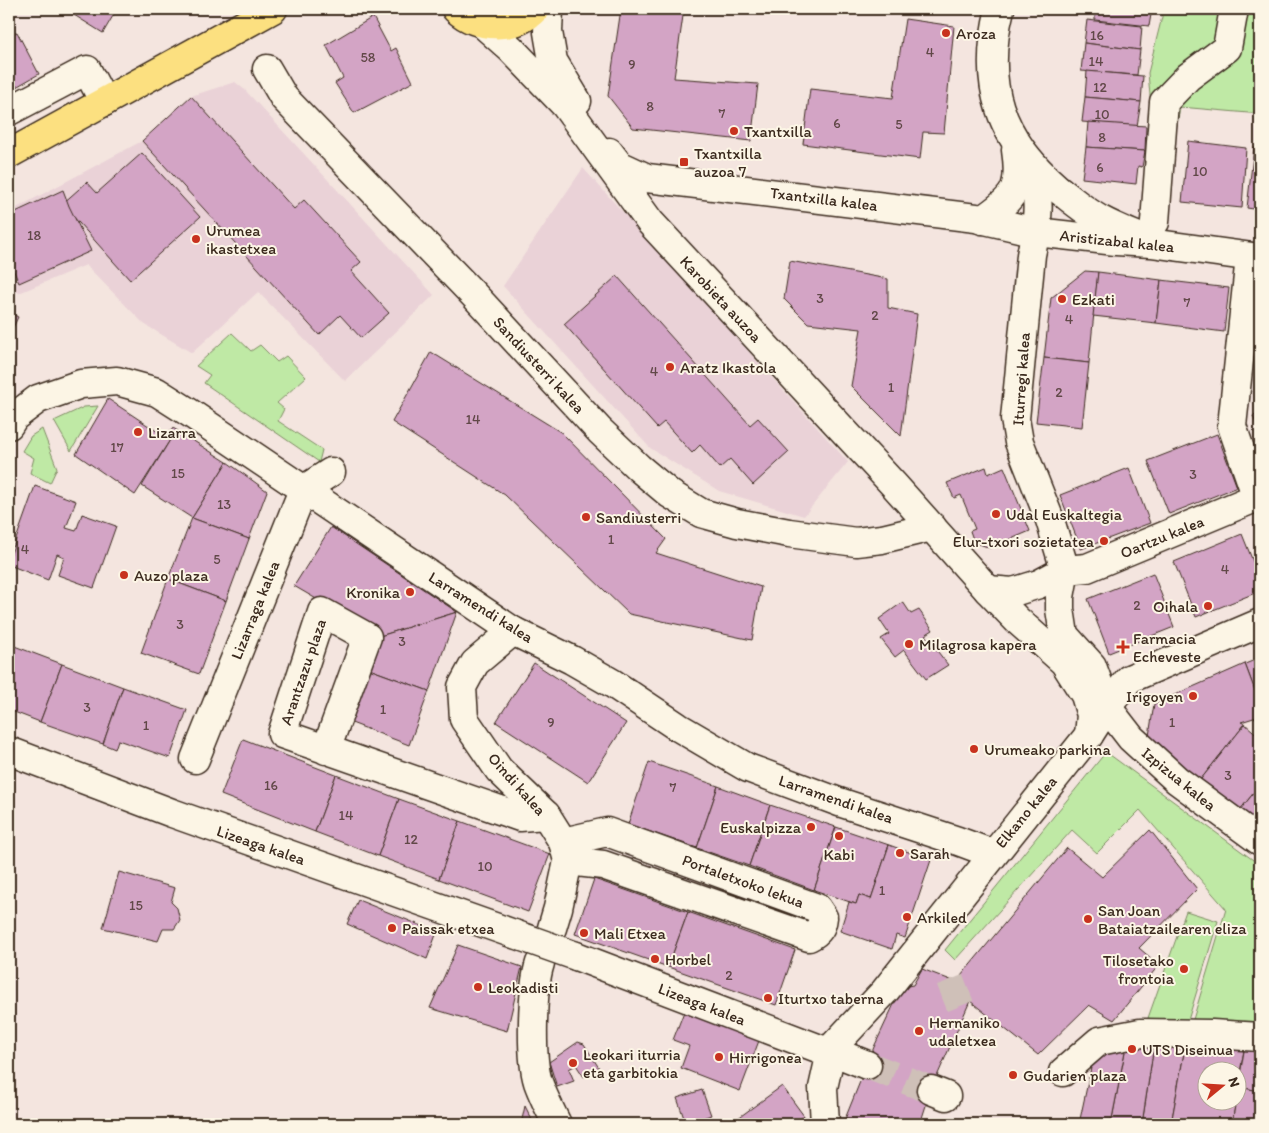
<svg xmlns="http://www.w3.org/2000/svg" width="1269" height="1133" font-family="Itim,sans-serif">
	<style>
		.built { fill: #ead2d7 }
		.green { fill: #bfe9a5; stroke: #7d8a62 }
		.building { fill: #d3a4c5; stroke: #3b2a1e }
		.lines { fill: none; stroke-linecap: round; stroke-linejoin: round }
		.minor-tunnel { stroke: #cfc0b8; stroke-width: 28; stroke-dasharray: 28 14; stroke-linecap: butt }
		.minor-casing { stroke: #3b2a1e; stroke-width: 31 }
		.major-casing { stroke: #3b2a1e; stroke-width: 31 }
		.minor { stroke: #fcf5e5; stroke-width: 28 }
		.major { stroke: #fce080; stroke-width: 28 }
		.minor-bridge-casing { stroke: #3b2a1e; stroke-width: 31; stroke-linecap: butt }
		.minor-bridge { stroke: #fcf5e5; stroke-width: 28 }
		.poi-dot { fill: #c8321e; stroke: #fcf5e5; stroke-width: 2 }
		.labels { text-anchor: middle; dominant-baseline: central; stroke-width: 4; stroke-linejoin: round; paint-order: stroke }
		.number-label { font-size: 14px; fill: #614848 }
		.poi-label { font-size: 16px; fill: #3b2a1e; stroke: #fcf5e5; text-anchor: start }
		.street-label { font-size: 16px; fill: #3b2a1e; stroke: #fcf5e5 }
	</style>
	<rect width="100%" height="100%" fill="#f4e5df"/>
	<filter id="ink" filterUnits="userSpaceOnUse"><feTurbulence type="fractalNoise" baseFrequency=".02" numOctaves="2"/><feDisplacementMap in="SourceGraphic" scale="10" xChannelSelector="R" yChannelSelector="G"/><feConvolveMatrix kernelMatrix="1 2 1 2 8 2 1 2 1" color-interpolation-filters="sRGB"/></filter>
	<g filter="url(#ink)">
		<g class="built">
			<polygon points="235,82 245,90 434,295 345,381 258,292 192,353 144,324 86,265 19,293 9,286 9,212 142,141 191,96"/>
			<polygon points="583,168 848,462 804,516 719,491 650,448 503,286"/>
		</g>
		<g class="green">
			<polygon points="1164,9 1260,9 1260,114 1180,107 1171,162 1151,106 1148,73"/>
			<polygon points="232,333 251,351 260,345 277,362 286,356 306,377 277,403 284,409 278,421 322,450 319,462 204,383 210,375 196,366"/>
			<polygon points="98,406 71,451 54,421 84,407"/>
			<polygon points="42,429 57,468 50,483 30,473 34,458 22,451 31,436"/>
			<polygon points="1106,752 1260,865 1260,1029 1192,1023 1226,909 1140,810 1097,853 1072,830 955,960 945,950"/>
			<polygon points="1186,911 1218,921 1186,1027 1148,1018"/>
		</g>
		<g class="building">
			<polygon points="67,9 117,9 103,33 66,10"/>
			<polygon points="621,9 684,9 674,78 758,84 751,141 633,128 608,96"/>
			<polygon points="1095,9 1152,9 1149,26 1095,20"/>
			<polygon points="373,17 391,51 396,48 413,82 354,113 335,83 343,78 326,45"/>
			<polygon points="905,19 954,26 944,133 923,132 920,159 803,144 810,89 893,98"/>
			<polygon points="1087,20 1142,26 1140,50 1084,43"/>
			<polygon points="17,32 39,74 9,91 9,36"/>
			<polygon points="1084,43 1140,50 1137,75 1081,71"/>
			<polygon points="1087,71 1143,76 1141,102 1085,97"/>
			<polygon points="191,96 294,209 304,200 361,262 351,271 389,313 361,338 340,315 319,335 142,141"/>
			<polygon points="1085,97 1141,102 1137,126 1082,122"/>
			<polygon points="1088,122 1146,126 1145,151 1086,147"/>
			<polygon points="1188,141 1246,148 1242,208 1182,202"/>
			<polygon points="1086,147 1145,151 1142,167 1138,166 1136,184 1082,178"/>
			<polygon points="1254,147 1260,148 1260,210 1247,208"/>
			<polygon points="142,153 200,217 130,280 62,204 87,182 97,193"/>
			<polygon points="63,190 69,206 91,251 19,283 9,260 9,215"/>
			<polygon points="790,261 888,279 888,308 917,314 901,436 851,386 861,329 808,323 784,299"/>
			<polygon points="1085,271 1098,272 1089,363 1044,358 1051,298"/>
			<polygon points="1098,272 1161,280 1156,323 1093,316"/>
			<polygon points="617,276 750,425 758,418 789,452 753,485 730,459 720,468 700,445 692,453 664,422 657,428 564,324"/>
			<polygon points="1161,280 1229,288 1224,332 1156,323"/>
			<polygon points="1260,303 1260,346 1258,346"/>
			<polygon points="9,312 18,317 9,336"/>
			<polygon points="431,352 562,433 666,539 656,553 761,587 752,640 629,614 505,495 392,422"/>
			<polygon points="1044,358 1089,363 1082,427 1036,422"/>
			<polygon points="108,399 170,440 135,495 76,454"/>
			<polygon points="1260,413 1260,434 1253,416"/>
			<polygon points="173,428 227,462 192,518 142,486 170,440 166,438"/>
			<polygon points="1217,434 1237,487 1169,514 1148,461"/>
			<polygon points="227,462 267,491 249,539 192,518"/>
			<polygon points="986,467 988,474 1004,467 1030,531 990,548 974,542 970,531 975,529 961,495 954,498 947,483"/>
			<polygon points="1129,468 1150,523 1081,549 1060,495"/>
			<polygon points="35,486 76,501 66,528 76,531 82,514 116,526 94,588 58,575 64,557 57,554 48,580 9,565 9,559"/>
			<polygon points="192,518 249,539 226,601 168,579"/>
			<polygon points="331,527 457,612 380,636 294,586"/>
			<polygon points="1242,534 1260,579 1260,591 1196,617 1174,562"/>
			<polygon points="1153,573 1174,627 1109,653 1088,599"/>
			<polygon points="168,579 226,601 199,674 141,653"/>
			<polygon points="903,602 911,614 919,610 933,630 925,635 948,665 926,679 904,650 895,657 881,639 889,634 879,619"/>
			<polygon points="457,612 429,691 369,669 380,636"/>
			<polygon points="9,644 62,664 40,722 9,710"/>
			<polygon points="1260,658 1260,704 1245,664"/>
			<polygon points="534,663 626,723 588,782 496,722"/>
			<polygon points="62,664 123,687 103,744 40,722"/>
			<polygon points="1245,664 1260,704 1260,716 1241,722 1245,724 1197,784 1149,736 1154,704"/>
			<polygon points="369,669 429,691 409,745 349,722"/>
			<polygon points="123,687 187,710 170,758 118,740 115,749 103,744"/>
			<polygon points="1245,724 1260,737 1260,785 1236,815 1197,784"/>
			<polygon points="243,739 336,775 315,832 221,795"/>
			<polygon points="649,762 718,786 697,848 628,824"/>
			<polygon points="336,775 399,799 378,856 315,832"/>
			<polygon points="1260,785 1260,834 1236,815"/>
			<polygon points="718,786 770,805 749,866 697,848"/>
			<polygon points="399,799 460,821 439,879 378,856"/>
			<polygon points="770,805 836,827 814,890 749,866"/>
			<polygon points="460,821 550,854 528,912 439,879"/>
			<polygon points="836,827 889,845 871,899 859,895 856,904 814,890"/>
			<polygon points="1150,830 1197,889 1139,948 1159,965 1114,1020 1089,1005 1038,1055 970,1001 956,982 1067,848 1102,877"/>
			<polygon points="889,845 931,860 905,938 896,935 892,949 840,931 849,902 856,904 859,895 871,899"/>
			<polygon points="119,872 175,888 171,902 177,908 180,920 174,929 163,929 158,941 103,928"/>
			<polygon points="594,879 688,912 668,967 575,934"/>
			<polygon points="358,900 437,932 427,959 347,924"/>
			<polygon points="688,912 795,950 776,1005 668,967"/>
			<polygon points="458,945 522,967 507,1031 430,1008"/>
			<polygon points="922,969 956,982 970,1001 931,1090 920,1124 863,1124 845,1119 874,1047 902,987 913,985"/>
			<polygon points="685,1009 760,1038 740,1091 681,1068 689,1046 673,1040"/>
			<polygon points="1187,1037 1171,1124 1142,1124 1155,1039"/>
			<polygon points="1187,1037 1246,1039 1236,1095 1236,1070 1206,1070 1206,1100 1236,1100 1232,1124 1171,1124"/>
			<polygon points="1155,1039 1142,1124 1111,1124 1127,1041"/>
			<polygon points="1246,1039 1260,1041 1260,1091 1238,1087"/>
			<polygon points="1127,1041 1111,1124 1079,1124 1095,1049"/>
			<polygon points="578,1042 584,1044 599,1068 584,1077 576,1065 569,1069 574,1081 557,1087 549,1062"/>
			<polygon points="782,1086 804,1116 793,1124 730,1124"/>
			<polygon points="1238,1087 1260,1091 1260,1124 1232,1124"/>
			<polygon points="702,1090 711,1115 686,1124 677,1098"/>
			<polygon points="525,1106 534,1124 521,1124"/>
			<polygon points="804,1116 809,1124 793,1124"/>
			<polygon points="845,1119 863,1124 843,1124"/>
		</g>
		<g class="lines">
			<g class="minor-tunnel">
				<polyline points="950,980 964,1015"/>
				<polyline points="867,1065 931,1090"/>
			</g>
			<defs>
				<g id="minor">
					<polyline points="549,9 548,32 553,61 577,101"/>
					<path d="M1000 9C981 84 999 138 1058 189 1072 200 1086 212 1101 220 1112 226 1124 231 1136 236"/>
					<polyline points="483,24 511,49 565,105 650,222 894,485 988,590 1017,620 1064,662 1085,695 1091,715 1089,735"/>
					<polyline points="267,69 284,98 474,295 600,431 639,468 670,494 701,513 737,523 789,533 856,542 882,539 932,527"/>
					<polyline points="9,111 87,70 104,102"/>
					<polyline points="609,152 619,165 647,178 976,218 1036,232 1116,241 1151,243 1260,258"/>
					<path d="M1030 161C1041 199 1039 216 1031 255L1015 419 1019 442 1050 520 1065 570 1060 597V609L1064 635 1092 666 1107 707 1131 738 1177 780 1260 841"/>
					<path d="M982 220C1014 198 1022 190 1016 150"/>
					<polyline points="1155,222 1164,102 1188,77 1227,48 1234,9"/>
					<polyline points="1250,257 1232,426 1257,498"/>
					<polyline points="9,425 14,417 38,399 81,384 117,381 157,392 190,413 513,631 572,660 612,683 678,727 748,768 839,802 958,841 993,854"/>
					<polyline points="988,590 1013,592 1039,584 1065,570 1087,568 1260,496"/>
					<polyline points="513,631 475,663 462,687 464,719 499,770 546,815 563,842 568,861 558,908 552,928"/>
					<polyline points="326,750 367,637 322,612 282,734 520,817 546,815"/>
					<polyline points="9,751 172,813 514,934"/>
					<polyline points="195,759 303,490 331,472"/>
					<path d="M563 842 607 832 817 908 823 917C822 927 819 932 809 937L603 865 568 861"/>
					<polyline points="576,956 828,1052 847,1057 867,1065"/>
					<path d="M540 963C532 987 530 1057 538 1082 543 1096 550 1110 557 1124"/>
					<polyline points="828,1052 885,991 1089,735 1107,707 1129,679 1260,623"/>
					<polyline points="1063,1072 1099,1041 1140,1033 1212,1034 1260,1037"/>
					<polyline points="931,1090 946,1096"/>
					<polyline points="825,1124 823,1088 829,1061 828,1052"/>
				</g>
				<g id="major">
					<path d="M456 9C477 28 514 31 535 9"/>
					<polyline points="9,154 273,9"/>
				</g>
			</defs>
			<use href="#minor" class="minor-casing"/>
			<use href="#major" class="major-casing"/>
			<use href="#minor" class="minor"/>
			<use href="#major" class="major"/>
			<defs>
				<polyline id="minor-bridge" points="514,934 576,956"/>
			</defs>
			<use href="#minor-bridge" class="minor-bridge-casing"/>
			<use href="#minor-bridge" class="minor-bridge"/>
		</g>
	</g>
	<g class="poi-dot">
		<circle cx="946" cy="33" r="5"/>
		<circle cx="734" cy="131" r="5"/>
		<rect x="679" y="157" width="10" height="10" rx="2.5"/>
		<circle cx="196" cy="239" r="5"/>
		<circle cx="1062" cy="299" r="5"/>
		<circle cx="670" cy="367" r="5"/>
		<circle cx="138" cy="432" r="5"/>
		<circle cx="996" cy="514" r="5"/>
		<circle cx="586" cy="517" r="5"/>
		<circle cx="1104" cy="541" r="5"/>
		<circle cx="124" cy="575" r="5"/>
		<circle cx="410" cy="592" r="5"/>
		<circle cx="1208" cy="606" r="5"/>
		<circle cx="909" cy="644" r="5"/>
		<path d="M1120.5 639.5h5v5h5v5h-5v5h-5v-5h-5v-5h5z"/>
		<circle cx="1193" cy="696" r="5"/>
		<circle cx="974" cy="749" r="5"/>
		<circle cx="811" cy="827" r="5"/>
		<circle cx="839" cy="836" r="5"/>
		<circle cx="900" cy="853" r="5"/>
		<circle cx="907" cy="917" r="5"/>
		<circle cx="1088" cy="919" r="5"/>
		<circle cx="392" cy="928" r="5"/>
		<circle cx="584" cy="933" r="5"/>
		<circle cx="655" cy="959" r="5"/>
		<circle cx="1184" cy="969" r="5"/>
		<circle cx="478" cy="987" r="5"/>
		<circle cx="768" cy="998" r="5"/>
		<circle cx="919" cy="1031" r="5"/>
		<circle cx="1132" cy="1049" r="5"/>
		<circle cx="719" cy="1057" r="5"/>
		<circle cx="573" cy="1063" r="5"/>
		<circle cx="1013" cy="1075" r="5"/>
	</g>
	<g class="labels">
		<g class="number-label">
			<text x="1097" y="35">16</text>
			<text x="930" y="52">4</text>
			<text x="368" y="57">58</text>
			<text x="1096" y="61">14</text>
			<text x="632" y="64">9</text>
			<text x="1100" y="87">12</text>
			<text x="650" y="106">8</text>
			<text x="722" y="113">7</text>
			<text x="1102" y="114">10</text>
			<text x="837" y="123">6</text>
			<text x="899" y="124">5</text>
			<text x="1102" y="137">8</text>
			<text x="1100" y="167">6</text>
			<text x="1200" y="171">10</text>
			<text x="34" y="235">18</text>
			<text x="820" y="298">3</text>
			<text x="1187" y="302">7</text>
			<text x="875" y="315">2</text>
			<text x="1069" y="319">4</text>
			<text x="654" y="371">4</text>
			<text x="891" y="387">1</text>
			<text x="1059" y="392">2</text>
			<text x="473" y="419">14</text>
			<text x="117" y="447">17</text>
			<text x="178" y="473">15</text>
			<text x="1193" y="474">3</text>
			<text x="224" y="504">13</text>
			<text x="611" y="539">1</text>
			<text x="25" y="549">4</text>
			<text x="217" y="559">5</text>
			<text x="1225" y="569">4</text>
			<text x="1137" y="605">2</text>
			<text x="180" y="624">3</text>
			<text x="402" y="641">3</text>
			<text x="87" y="707">3</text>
			<text x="383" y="709">1</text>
			<text x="551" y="722">9</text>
			<text x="1172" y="722">1</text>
			<text x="146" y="725">1</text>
			<text x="1228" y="775">3</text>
			<text x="271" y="785">16</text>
			<text x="673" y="787">7</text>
			<text x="346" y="815">14</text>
			<text x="411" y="839">12</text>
			<text x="485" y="866">10</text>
			<text x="882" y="890">1</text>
			<text x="136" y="905">15</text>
			<text x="729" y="975">2</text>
		</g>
		<g class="poi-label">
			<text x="956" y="33">Aroza</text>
			<text x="744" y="131">Txantxilla</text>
			<text x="694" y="153">Txantxilla<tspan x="694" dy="18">auzoa 7</tspan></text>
			<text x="206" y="230">Urumea<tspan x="206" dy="18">ikastetxea</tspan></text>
			<text x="1072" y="299">Ezkati</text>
			<text x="680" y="367">Aratz Ikastola</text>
			<text x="148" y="432">Lizarra</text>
			<text x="1006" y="514">Udal Euskaltegia</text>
			<text x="596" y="517">Sandiusterri</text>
			<text x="1094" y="541" text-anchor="end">Elur-txori sozietatea</text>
			<text x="134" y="575">Auzo plaza</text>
			<text x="400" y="592" text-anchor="end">Kronika</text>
			<text x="1198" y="606" text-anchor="end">Oihala</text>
			<text x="1133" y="638">Farmacia<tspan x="1133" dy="18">Echeveste</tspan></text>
			<text x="919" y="644">Milagrosa kapera</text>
			<text x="1183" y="696" text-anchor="end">Irigoyen</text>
			<text x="984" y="749">Urumeako parkina</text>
			<text x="801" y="827" text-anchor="end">Euskalpizza</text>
			<text x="910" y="853">Sarah</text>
			<text x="839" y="854" text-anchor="middle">Kabi</text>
			<text x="1098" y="910">San Joan<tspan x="1098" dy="18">Bataiatzailearen eliza</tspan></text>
			<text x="917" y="917">Arkiled</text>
			<text x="402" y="928">Paissak etxea</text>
			<text x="594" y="933">Mali Etxea</text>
			<text x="665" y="959">Horbel</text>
			<text x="1174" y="960" text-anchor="end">Tilosetako<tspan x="1174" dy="18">frontoia</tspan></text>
			<text x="488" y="987">Leokadisti</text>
			<text x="778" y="998">Iturtxo taberna</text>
			<text x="929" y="1022">Hernaniko<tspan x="929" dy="18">udaletxea</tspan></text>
			<text x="1142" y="1049">UTS Diseinua</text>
			<text x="583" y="1054">Leokari iturria<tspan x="583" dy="18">eta garbitokia</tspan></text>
			<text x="729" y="1057">Hirrigonea</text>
			<text x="1023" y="1075">Gudarien plaza</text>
		</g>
		<g class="street-label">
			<text transform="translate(824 199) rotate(7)">Txantxilla kalea</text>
			<text transform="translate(1117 241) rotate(6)">Aristizabal kalea</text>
			<text transform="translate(721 299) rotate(47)">Karobieta auzoa</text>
			<text transform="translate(539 365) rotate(47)">Sandiusterri kalea</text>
			<text transform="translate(1021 379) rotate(-86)">Iturregi kalea</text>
			<text transform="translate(1162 537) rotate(-22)">Oartzu kalea</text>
			<text transform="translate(481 607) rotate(32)">Larramendi kalea</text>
			<text transform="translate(255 610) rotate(-68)">Lizarraga kalea</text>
			<text transform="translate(303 672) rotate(-71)">Arantzazu plaza</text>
			<text transform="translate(1179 779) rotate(39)">Izpizua kalea</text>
			<text transform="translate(517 784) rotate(48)">Oindi kalea</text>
			<text transform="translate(836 799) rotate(19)">Larramendi kalea</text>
			<text transform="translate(1026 812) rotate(-51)">Elkano kalea</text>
			<text transform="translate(261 845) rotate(19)">Lizeaga kalea</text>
			<text transform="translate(743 881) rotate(20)">Portaletxoko lekua</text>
			<text transform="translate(702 1004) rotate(21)">Lizeaga kalea</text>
		</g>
	</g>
	<rect width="1269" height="1133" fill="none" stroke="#fcf5e5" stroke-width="30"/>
	<rect x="15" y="15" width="1239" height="1103" fill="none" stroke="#3b2a1e" stroke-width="2" filter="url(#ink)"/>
	<g transform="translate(1222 1086) rotate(72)"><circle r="24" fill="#fcf5e5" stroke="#afa495"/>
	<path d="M0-4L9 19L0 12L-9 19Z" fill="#c8321e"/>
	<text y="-8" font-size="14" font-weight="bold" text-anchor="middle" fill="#3b2a1e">N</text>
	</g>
</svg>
